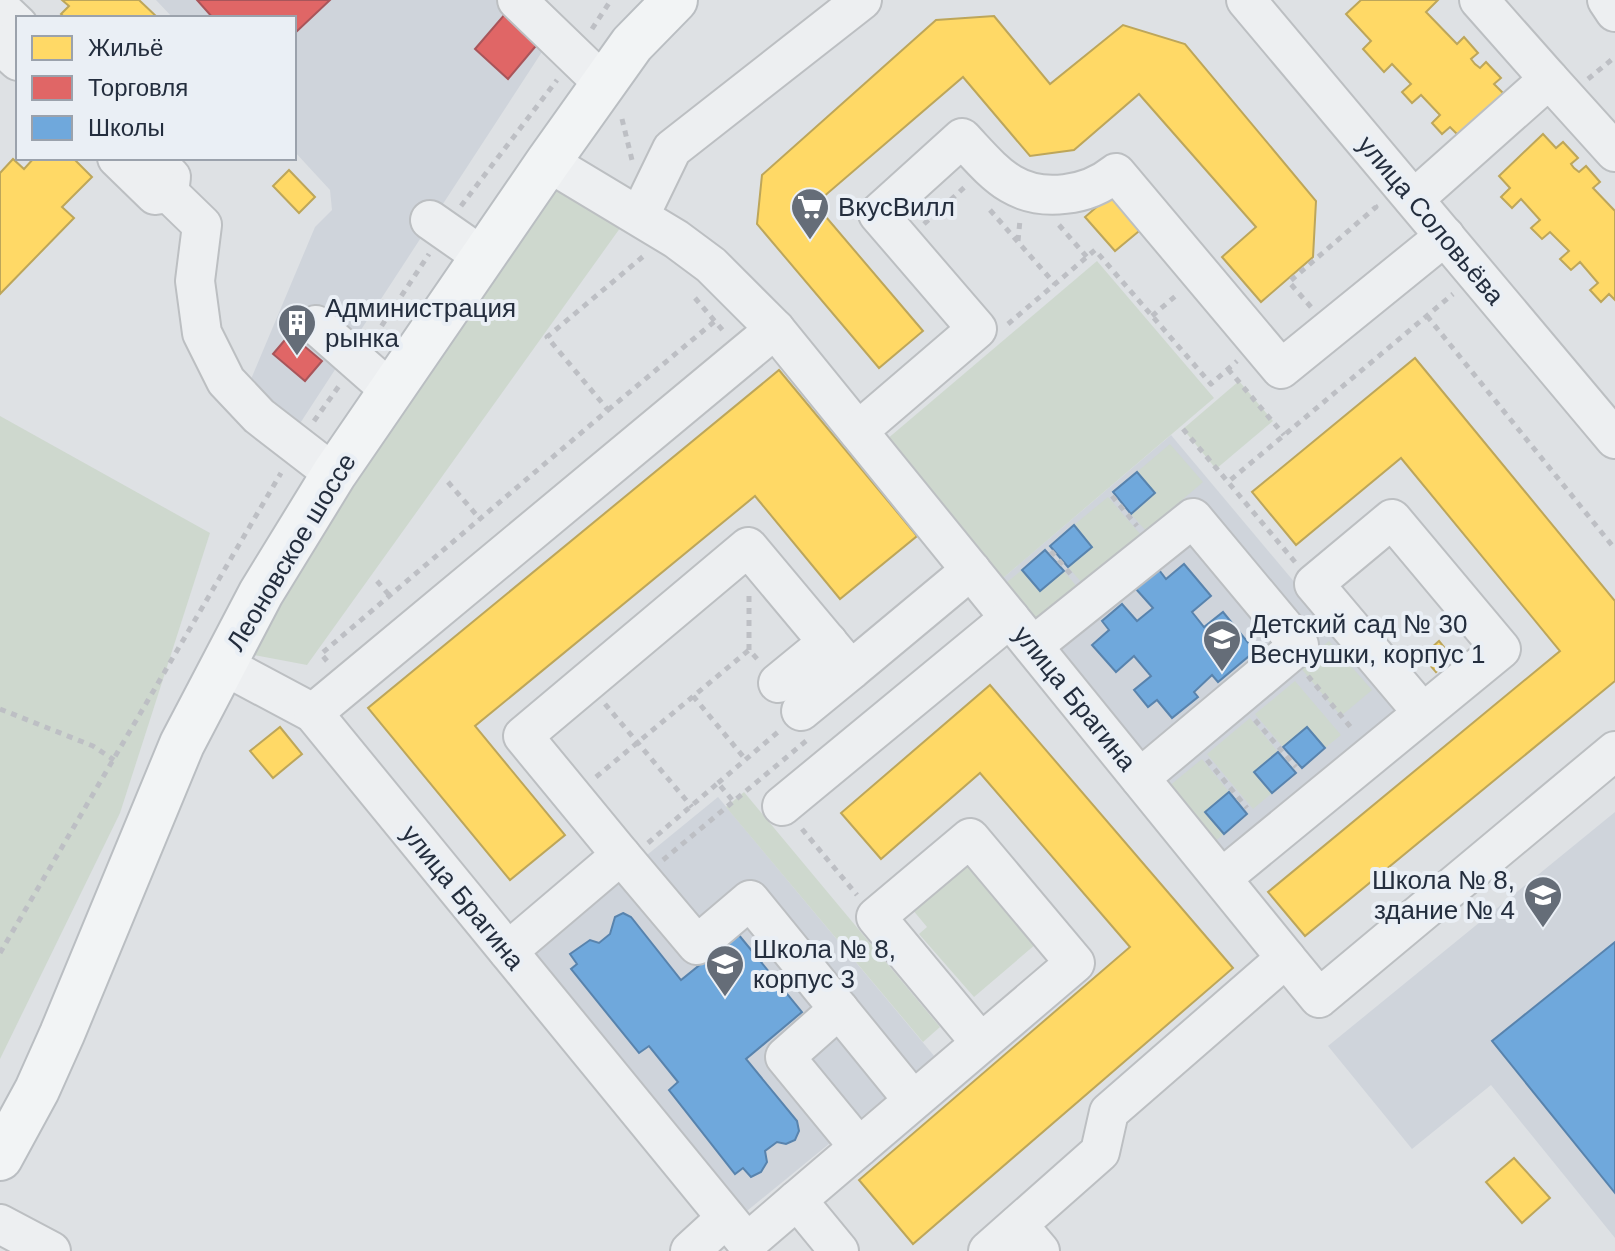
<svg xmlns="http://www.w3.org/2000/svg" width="1615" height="1251" font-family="Arial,sans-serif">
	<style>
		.built { fill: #cfd4db }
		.green { fill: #ced8ce }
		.homes { fill: #ffd966; stroke: #bda65a; stroke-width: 2 }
		.shops { fill: #e06666; stroke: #a8555a; stroke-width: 2 }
		.schools { fill: #6fa8dc; stroke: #5883ad; stroke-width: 2 }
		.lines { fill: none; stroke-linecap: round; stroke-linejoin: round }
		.minor-casing { stroke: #bcbfc2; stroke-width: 42 }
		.major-casing { stroke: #babec2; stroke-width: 48 }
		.path { stroke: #bdbfc4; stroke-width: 5; stroke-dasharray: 6 6; stroke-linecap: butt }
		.minor { stroke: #edeff1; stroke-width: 38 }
		.major { stroke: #f2f4f5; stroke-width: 44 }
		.labels { text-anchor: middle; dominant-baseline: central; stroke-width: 8; stroke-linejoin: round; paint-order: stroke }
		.poi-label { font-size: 26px; fill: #242e3e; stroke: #eaeff5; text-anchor: start }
		.street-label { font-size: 26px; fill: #242e3e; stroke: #eaeff5 }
	</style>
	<rect width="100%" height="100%" fill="#dee1e4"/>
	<g class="built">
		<polygon points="156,0 510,0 551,38 297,428 246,391 315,227 332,210 330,190 294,151 294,18 173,18"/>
		<polygon points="1171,435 1400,708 1225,855 997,583"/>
		<polygon points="718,797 935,1057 742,1215 527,953"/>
		<polygon points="1615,812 1615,1238 1491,1085 1412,1149 1328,1046"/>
	</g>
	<g class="green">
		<polygon points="561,183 623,224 307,665 243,653 529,207"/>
		<polygon points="1097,261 1214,398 1003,578 886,440"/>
		<polygon points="1239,381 1273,421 1216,469 1183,429"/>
		<polygon points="0,416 210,533 120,813 0,1059"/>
		<polygon points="1170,444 1203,482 1146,531 1131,514 1155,493 1137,472"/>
		<polygon points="1108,497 1141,535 1083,584 1068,567 1092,547 1074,525"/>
		<polygon points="1022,570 1040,591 1064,571 1078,588 1033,625 1001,587"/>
		<polygon points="1329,641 1372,690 1341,716 1299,666"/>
		<polygon points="1295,681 1341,735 1325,748 1307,727 1283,747 1255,714"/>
		<polygon points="1250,718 1278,752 1255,771 1272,793 1253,809 1207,754"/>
		<polygon points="1202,759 1229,792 1206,812 1224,834 1214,842 1168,787"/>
		<polygon points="744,792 940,1027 923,1042 726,807"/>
		<polygon points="966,862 1036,944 974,997 919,934 927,927 912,909"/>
	</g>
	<g class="homes">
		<polygon points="62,0 139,0 158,18 65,18 61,14 69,6"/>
		<polygon points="1361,0 1438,0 1426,12 1457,44 1464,37 1478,53 1471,59 1475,64 1480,68 1486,62 1501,78 1494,84 1506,96 1461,138 1450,127 1442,134 1432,123 1440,115 1421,95 1412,103 1402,92 1411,84 1392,64 1384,72 1363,49 1371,41 1346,14"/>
		<polygon points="994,16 1050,84 1123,25 1185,44 1316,201 1313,257 1261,302 1222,257 1256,227 1139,94 1074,150 1030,156 963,77 815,204 923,331 879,368 757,224 762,175 936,20"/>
		<polygon points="1543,134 1556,148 1563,142 1578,158 1571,164 1574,168 1579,172 1586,166 1600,182 1593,188 1615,211 1615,300 1609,294 1601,302 1590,290 1598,283 1580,262 1571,270 1560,259 1569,251 1550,232 1542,239 1531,228 1540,220 1521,199 1512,208 1501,197 1510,188 1499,176"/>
		<polygon points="34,158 73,158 92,177 62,207 74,218 0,294 0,173 13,159 24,169"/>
		<polygon points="289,170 315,197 299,213 273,186"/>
		<polygon points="1114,192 1144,227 1115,251 1085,217"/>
		<polygon points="1415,358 1615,601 1615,681 1305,936 1268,892 1560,651 1401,458 1296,545 1252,492"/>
		<polygon points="779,370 917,536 840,599 755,496 475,726 565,835 510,880 368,708"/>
		<polygon points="1439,641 1452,657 1436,672 1422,656"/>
		<polygon points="990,685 1233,968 913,1244 859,1180 1130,947 980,773 881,859 841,813"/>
		<polygon points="280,727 302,754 273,778 250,751"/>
		<polygon points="1514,1158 1550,1198 1522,1223 1486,1182"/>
	</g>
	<g class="shops">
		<polygon points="197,0 330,0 294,34 294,18 213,18"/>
		<polygon points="512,6 545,35 508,79 475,49"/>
		<polygon points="290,334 322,361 305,381 273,354"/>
	</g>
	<g class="schools">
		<polygon points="1137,472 1155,493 1131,514 1113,492"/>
		<polygon points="1074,525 1092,547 1068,567 1050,546"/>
		<polygon points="1045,550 1064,571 1040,591 1022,570"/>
		<polygon points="1184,564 1211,596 1192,612 1204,627 1223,612 1255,651 1218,682 1212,675 1194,692 1198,697 1172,718 1157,700 1148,707 1134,690 1151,676 1134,656 1116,672 1092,645 1109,630 1102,621 1122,604 1137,621 1153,608 1136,589 1159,570 1166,579"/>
		<polygon points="1307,727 1325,748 1302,768 1283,747"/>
		<polygon points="1278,752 1296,773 1272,793 1254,772"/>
		<polygon points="1229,792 1247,814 1224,834 1205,812"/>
		<polygon points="623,913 631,917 681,980 738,934 802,1012 746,1059 797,1121 799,1131 795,1140 786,1144 777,1142 765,1151 767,1162 761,1172 751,1177 743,1168 735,1174 669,1090 678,1082 649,1046 639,1053 571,969 577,964 570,954 590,940 599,943 610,934 615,917"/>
		<polygon points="1615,942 1615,1193 1492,1041"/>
	</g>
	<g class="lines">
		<defs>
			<g id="minor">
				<polyline points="517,0 604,84"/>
				<polyline points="1246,0 1615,439"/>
				<polyline points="1479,0 1549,79"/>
				<polyline points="1607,0 1615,12"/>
				<polyline points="0,8 18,25"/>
				<polyline points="0,44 18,61"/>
				<polyline points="117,158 155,195 169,193 171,177 152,158"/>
				<polyline points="548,162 676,239 711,265 775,329 1286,958 1109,1112 1100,1152 988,1251"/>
				<polyline points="169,193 202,225 195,281 202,333 226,381 259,416 334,474"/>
				<polyline points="1414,199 1549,79 1615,152"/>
				<polyline points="640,215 672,149 862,0"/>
				<polyline points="430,220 483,257"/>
				<polyline points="316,325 391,391"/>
				<path d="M858 431 977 329 878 214 962 138C994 172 1014 200 1065 194 1085 192 1101 185 1116 173L1281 369 1445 236"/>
				<polyline points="1033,646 1193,518 1299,645 1140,778"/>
				<polyline points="223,665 313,713 747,1243 797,1200 839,1251"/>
				<polyline points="778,683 828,642"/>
				<polyline points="801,711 851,670"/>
				<polyline points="313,713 775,329"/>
				<polyline points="782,806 1010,618"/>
				<polyline points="621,855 697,945 750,900 913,1100"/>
				<polyline points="1222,878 1501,649 1392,519 1314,584 1423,713"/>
				<polyline points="508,951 621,855 523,736 748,547 851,670 971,570"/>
				<polyline points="1286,958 1319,998 1615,751"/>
				<polyline points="839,1009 785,1057 859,1147"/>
				<polyline points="797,1200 1075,963 970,838 876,917 981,1043"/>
				<polyline points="0,1224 51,1251"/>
				<polyline points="1018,1225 1040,1251"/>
				<polyline points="690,1251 726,1218"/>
			</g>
			<polyline id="major" points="0,1158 37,1090 62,1034 182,744 261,593 334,474 548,162 632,44 675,0"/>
		</defs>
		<use href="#minor" class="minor-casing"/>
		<use href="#major" class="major-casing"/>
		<g class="path">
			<polyline points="592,29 611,0"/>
			<polyline points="1588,79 1615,57"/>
			<polyline points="622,119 632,160"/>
			<polyline points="461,206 557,80"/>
			<polyline points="990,210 1055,284"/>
			<polyline points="924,224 967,185"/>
			<polyline points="1059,225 1087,257"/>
			<polyline points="1018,241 1020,220"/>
			<polyline points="695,298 725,333"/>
			<polyline points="1311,307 1289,282 1376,207 1373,203"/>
			<polyline points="1152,316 1179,293"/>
			<polyline points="1427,316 1615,549"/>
			<polyline points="1008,324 1095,250 1211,384 1237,361"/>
			<polyline points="375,336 429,254"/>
			<polyline points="1228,369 1284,435"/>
			<polyline points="608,410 715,321"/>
			<polyline points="314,421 339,386"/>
			<polyline points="1183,429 1228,482"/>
			<polyline points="448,482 480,519"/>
			<polyline points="1112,496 1137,526"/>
			<polyline points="1051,551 1073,577"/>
			<polyline points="1295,562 1228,482 1453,294"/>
			<polyline points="377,581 390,596"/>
			<polyline points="749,596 749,650 760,662"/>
			<polyline points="327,661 321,654 608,410 547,337 646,254"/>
			<polyline points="1308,676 1353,730"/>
			<polyline points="693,696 746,760"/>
			<polyline points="605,704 692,807"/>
			<polyline points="0,709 93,746 114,760"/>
			<polyline points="1255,720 1296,767"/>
			<polyline points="1207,760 1247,808"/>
			<polyline points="596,777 749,650"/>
			<polyline points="718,783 778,732"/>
			<polyline points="802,829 857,895"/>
			<polyline points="648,843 718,783 733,801"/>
			<polyline points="663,860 806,741"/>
			<polyline points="0,953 281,473"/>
		</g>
		<use href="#minor" class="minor"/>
		<use href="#major" class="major"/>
	</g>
	<defs>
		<symbol id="supermarket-pin" viewBox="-11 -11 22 30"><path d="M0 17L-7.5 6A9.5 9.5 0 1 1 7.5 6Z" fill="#656d78" stroke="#eaeff5"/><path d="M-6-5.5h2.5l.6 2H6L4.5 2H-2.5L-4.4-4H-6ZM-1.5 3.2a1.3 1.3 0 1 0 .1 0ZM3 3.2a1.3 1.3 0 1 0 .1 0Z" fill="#fff"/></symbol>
		<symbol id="building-pin" viewBox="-11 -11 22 30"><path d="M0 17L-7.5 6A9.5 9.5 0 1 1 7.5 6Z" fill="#656d78" stroke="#eaeff5"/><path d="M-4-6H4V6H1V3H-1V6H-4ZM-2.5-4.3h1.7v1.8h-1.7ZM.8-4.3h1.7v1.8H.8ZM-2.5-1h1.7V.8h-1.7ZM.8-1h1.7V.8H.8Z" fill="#fff"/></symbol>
		<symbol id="school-pin" viewBox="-11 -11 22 30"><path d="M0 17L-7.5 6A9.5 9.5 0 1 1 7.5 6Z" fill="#656d78" stroke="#eaeff5"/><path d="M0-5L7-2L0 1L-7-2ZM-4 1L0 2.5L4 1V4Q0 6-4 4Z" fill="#fff"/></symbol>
	</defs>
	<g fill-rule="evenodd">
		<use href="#supermarket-pin" x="788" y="185" width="44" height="60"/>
		<use href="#building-pin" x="275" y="301" width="44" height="60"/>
		<use href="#school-pin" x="1200" y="617" width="44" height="60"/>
		<use href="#school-pin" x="1521" y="873" width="44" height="60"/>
		<use href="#school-pin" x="703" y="942" width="44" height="60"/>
	</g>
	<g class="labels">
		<g class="poi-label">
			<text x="838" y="207">ВкусВилл</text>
			<text x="325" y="308">Администрация<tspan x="325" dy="30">рынка</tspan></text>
			<text x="1250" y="624">Детский сад № 30<tspan x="1250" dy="30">Веснушки, корпус 1</tspan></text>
			<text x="1515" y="880" text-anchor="end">Школа № 8,<tspan x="1515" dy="30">здание № 4</tspan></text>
			<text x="753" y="949">Школа № 8,<tspan x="753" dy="30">корпус 3</tspan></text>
		</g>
		<g class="street-label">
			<text transform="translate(1431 220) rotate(50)">улица Соловьёва</text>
			<text transform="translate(291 552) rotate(-59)">Леоновское шоссе</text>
			<text transform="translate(1075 698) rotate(51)">улица Брагина</text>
			<text transform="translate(463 897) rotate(51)">улица Брагина</text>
		</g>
	</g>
	<rect x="16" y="16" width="280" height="144" fill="#eaeff5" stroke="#9ba2ac" stroke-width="2"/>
	<rect x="32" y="36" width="40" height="24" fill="#ffd966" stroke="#9ba2ac" stroke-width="2"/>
	<text x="88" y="56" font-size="24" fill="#242e3e">Жильё</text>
	<rect x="32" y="76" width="40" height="24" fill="#e06666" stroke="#9ba2ac" stroke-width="2"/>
	<text x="88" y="96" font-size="24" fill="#242e3e">Торговля</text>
	<rect x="32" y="116" width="40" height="24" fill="#6fa8dc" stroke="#9ba2ac" stroke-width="2"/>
	<text x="88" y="136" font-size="24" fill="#242e3e">Школы</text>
</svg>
